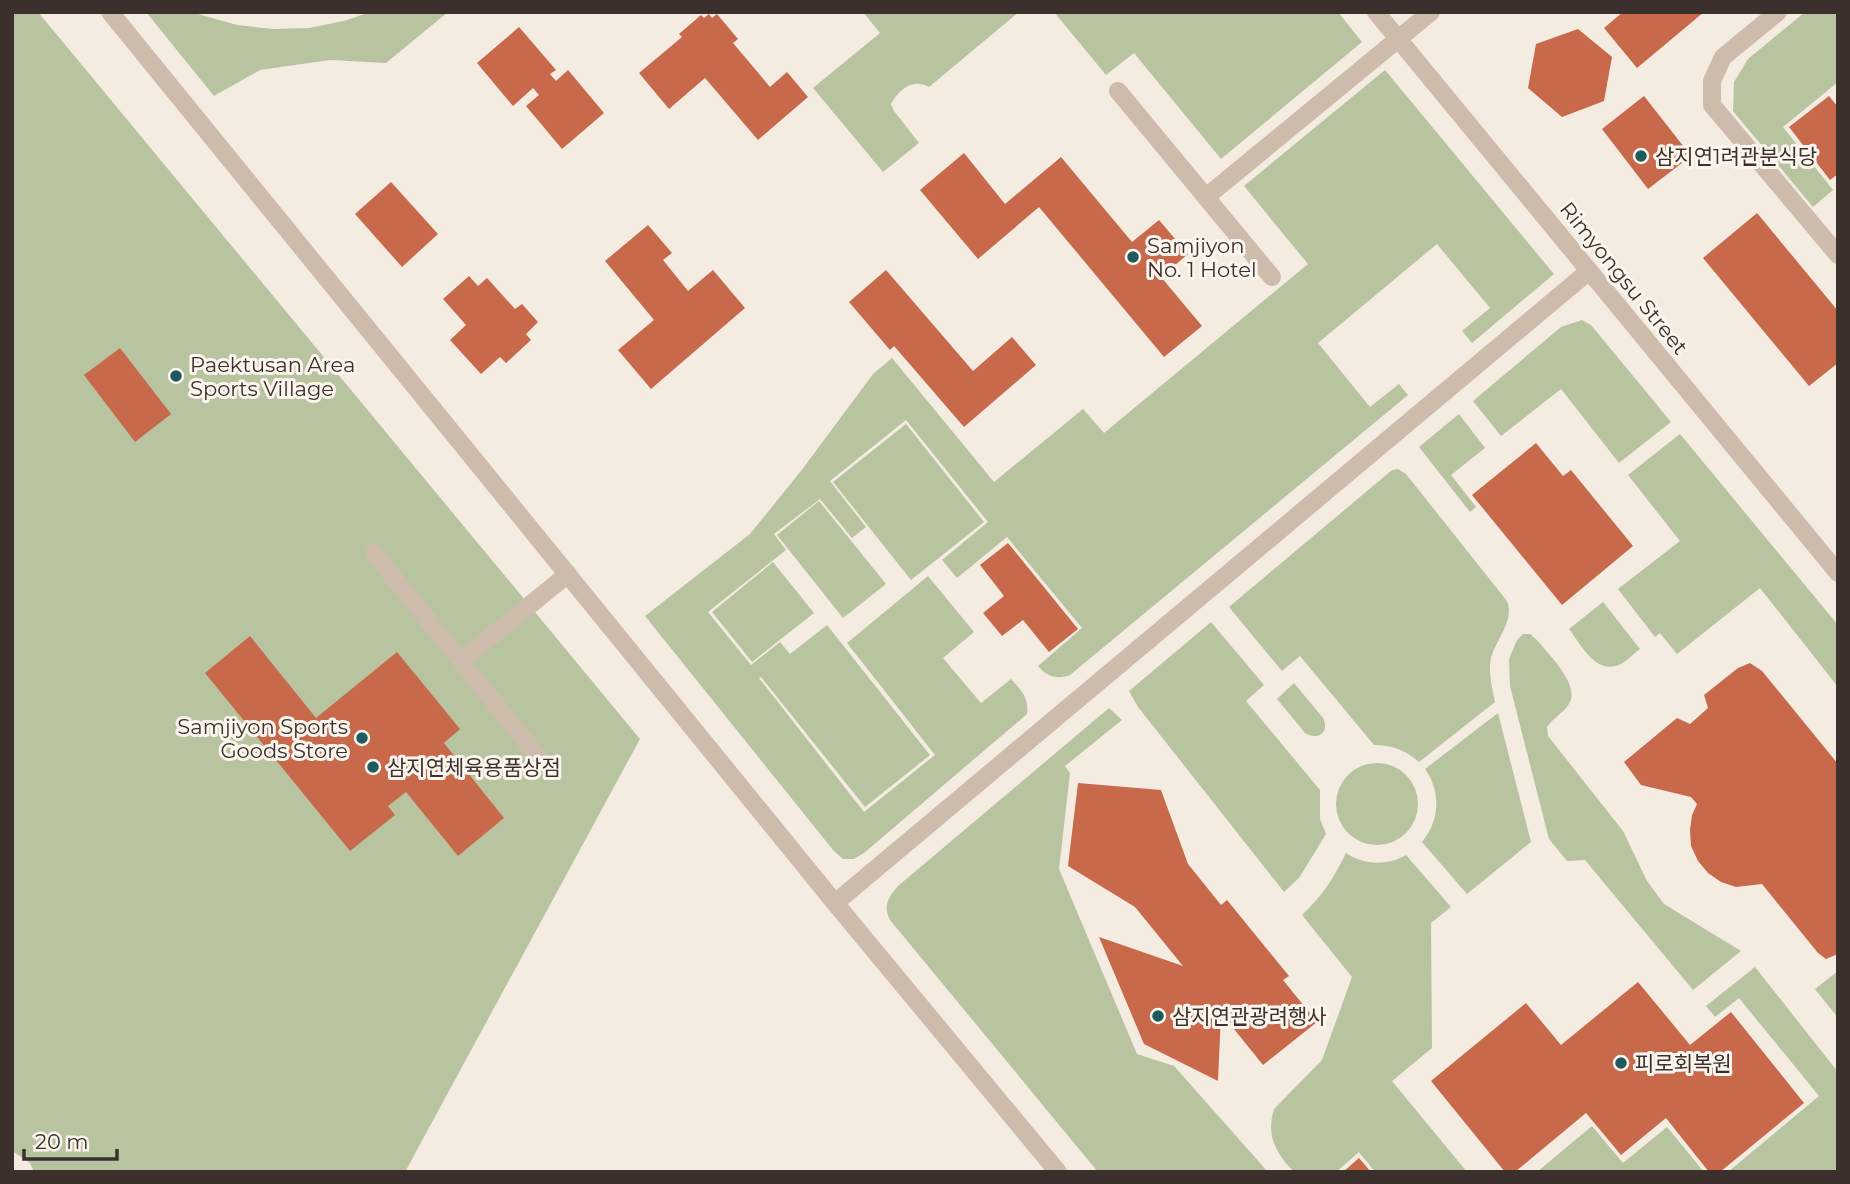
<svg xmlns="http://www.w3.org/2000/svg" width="1850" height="1184" font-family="Montserrat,'Noto Sans KR',sans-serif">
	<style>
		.green { fill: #b8c4a0 }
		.building { fill: #c8694b }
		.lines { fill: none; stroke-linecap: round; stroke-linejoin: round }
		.minor { stroke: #cdbbac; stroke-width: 18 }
		.poi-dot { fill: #1f5a5e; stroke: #fbf5ee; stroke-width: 2.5 }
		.labels { text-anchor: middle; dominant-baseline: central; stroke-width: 6; stroke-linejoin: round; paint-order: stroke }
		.poi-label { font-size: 21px; fill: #3b302b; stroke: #fbf5ee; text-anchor: start }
		.street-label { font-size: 21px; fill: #3b302b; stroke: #fbf5ee }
	</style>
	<rect width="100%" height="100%" fill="#f4ebe1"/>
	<g class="green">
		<polygon points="12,12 38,12 640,739 405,1172 34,1172 30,1163 12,1151"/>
		<polygon points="146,12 191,12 237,25 273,29 309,28 344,21 370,12 448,12 386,63 330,60 260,70 214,96"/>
		<path d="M863 12H1019L929 87C913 78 899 89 891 104L894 111 919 143 883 172 813 88 880 33Z"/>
		<polygon points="1054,12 1338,12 1362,42 1221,159 1134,53 1106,75"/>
		<polygon points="1805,12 1838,12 1838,82 1783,127 1833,190 1813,207 1733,111 1734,82 1748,59"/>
		<path d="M1385 70 1554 274 1472 343 1462 331 1490 308 1437 244 1318 343 1370 407 1399 384 1408 395 1070 675C1057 680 1046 676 1038 666L1082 628 1007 537 957 578 942 560 988 522 906 420 830 481 866 527 852 538 820 499 774 534 786 550 708 612 751 665 780 642 790 654 827 625 930 755 865 807 761 677 759 678 864 812 935 755 847 643 928 576 974 632 943 658 981 703 1011 679C1022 691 1029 698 1027 714L864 853 854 859H843L833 850 645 616 750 534 801 471 873 374 892 358 994 482 1083 409 1104 433 1308 264 1244 186Z"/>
		<polygon points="1582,320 1591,325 1671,422 1619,463 1561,389 1501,436 1473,401 1561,327"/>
		<polygon points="1459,414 1485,448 1451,475 1476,507 1470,512 1419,447"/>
		<polygon points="906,424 984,522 911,580 833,482"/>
		<polygon points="1680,434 1838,625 1838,687 1760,588 1677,654 1660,633 1655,637 1618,589 1680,541 1628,475"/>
		<path d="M1398 469 1406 474 1507 601C1515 621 1496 639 1491 658 1488 672 1492 688 1495 702L1419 762C1405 750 1392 745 1374 745L1300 656 1282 671 1229 607 1392 470Z"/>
		<polygon points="819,501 886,584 843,618 777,535"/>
		<polygon points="773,562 814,613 752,662 712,612"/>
		<path d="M1603 602 1640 649C1633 654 1624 664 1616 666 1594 672 1580 643 1569 629Z"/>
		<polygon points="1211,622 1264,685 1246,701 1320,790 1320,819 1326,834 1299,878 1284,892 1138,707 1129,691"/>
		<path d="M1523 634H1530L1537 640C1548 654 1579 683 1570 702 1566 711 1553 718 1547 727L1548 736 1623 831 1647 881 1664 904 1741 951 1693 990 1585 860 1567 861 1549 839 1510 686 1509 659 1517 640Z"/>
		<path d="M1294 683 1323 718C1330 732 1318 741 1305 733L1277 699Z"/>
		<path d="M1109 708 1122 720 1065 766 1070 773 1059 869 1137 1054 1174 1066 1268 1172H1098L890 920C883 906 888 898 898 886Z"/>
		<path d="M1498 713 1531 842 1467 894 1422 842C1440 821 1441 791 1425 769Z"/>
		<circle cx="1377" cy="804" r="41"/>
		<path d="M1346 853C1363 865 1388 866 1406 855L1451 907 1431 923 1432 1048 1392 1081 1467 1172H1375L1359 1152 1336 1172H1294C1275 1152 1266 1136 1274 1109L1322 1060 1352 977 1302 915C1322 896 1334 878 1346 853Z"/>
		<polygon points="1755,967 1838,1072 1838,1172 1728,1172 1819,1096 1739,998 1715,1017 1706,1006"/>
		<polygon points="1838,971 1838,1018 1815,989"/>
		<polygon points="1592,1126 1623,1163 1667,1127 1704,1172 1537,1172"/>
	</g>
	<g class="building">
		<polygon points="1623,12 1704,12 1637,68 1604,28"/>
		<polygon points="709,14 712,18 717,14 738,39 733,43 770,87 787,72 808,97 758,140 705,78 669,109 639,73 682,37 679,34 701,15 704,18"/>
		<polygon points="519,27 556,70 550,74 556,81 568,70 604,113 562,149 526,106 539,95 533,88 513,106 477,63"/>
		<polygon points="1578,29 1612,57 1604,101 1562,117 1528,88 1536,44"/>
		<polygon points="1644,96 1691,156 1648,189 1602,129"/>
		<polygon points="1829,96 1838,107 1838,174 1830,180 1789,127"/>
		<polygon points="964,153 1005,204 1061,157 1132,242 1159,220 1188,254 1161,277 1202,326 1164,357 1039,207 978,259 920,190"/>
		<polygon points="391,182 438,234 402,267 355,214"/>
		<polygon points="1757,213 1838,311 1838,363 1809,386 1703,258"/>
		<polygon points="648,225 672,253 663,260 688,291 713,270 745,308 651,389 618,350 654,320 605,261"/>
		<polygon points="886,270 973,371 1012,337 1036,365 964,427 894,346 890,350 849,302"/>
		<polygon points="469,276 478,286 487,278 515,309 522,304 538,322 526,334 531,340 506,363 500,357 481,374 450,340 466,325 443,299"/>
		<polygon points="120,348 171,414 135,442 84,375"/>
		<polygon points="1536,443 1563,476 1571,470 1633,546 1562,605 1472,495"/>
		<polygon points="1008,543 1078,629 1049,652 1023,620 1002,636 983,613 1004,596 980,565"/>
		<polygon points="250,636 316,718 397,652 460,729 444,743 504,818 458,856 406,792 388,806 395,815 350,851 205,673"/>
		<polygon points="1750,663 1762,671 1838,764 1838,954 1826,959 1818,953 1762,884 1736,887 1721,882 1708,873 1698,861 1691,846 1690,830 1692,815 1697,804 1691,797 1641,785 1624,762 1677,718 1690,724 1708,708 1704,695 1738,668"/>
		<polygon points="1078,783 1161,790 1188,864 1221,905 1227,900 1289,976 1283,980 1317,1022 1263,1065 1221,1013 1218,1081 1144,1044 1099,937 1183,966 1135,907 1068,866"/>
		<polygon points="1638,982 1690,1045 1731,1012 1804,1103 1720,1172 1709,1172 1666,1118 1621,1155 1586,1113 1515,1172 1505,1172 1431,1081 1526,1003 1561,1045"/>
		<polygon points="1359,1158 1371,1172 1343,1172"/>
	</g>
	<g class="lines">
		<g class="minor">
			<polyline points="110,12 835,903 1058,1172"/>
			<polyline points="1376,12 1838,573"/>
			<polyline points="1778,12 1723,57 1712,81 1712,105 1838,255"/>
			<polyline points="1118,91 1272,277"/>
			<polyline points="1206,197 1431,12"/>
			<polyline points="374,553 540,759"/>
			<polyline points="461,661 568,574"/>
			<polyline points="835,903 1589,271"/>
		</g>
	</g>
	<g class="poi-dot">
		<circle cx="1641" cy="156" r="7"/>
		<circle cx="1133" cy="257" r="7"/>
		<circle cx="176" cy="376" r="7"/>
		<circle cx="362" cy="738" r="7"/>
		<circle cx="373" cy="767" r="7"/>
		<circle cx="1158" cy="1016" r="7"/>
		<circle cx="1621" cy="1063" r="7"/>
	</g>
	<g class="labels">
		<g class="poi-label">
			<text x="1655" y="156">삼지연1려관분식당</text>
			<text x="1147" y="245">Samjiyon<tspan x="1147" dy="24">No. 1 Hotel</tspan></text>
			<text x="190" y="364">Paektusan Area<tspan x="190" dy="24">Sports Village</tspan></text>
			<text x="348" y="726" text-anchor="end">Samjiyon Sports<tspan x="348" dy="24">Goods Store</tspan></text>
			<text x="387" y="767">삼지연체육용품상점</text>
			<text x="1172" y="1016">삼지연관광려행사</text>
			<text x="1635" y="1063">피로회복원</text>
		</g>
		<g class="street-label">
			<text transform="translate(1624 278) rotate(51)">Rimyongsu Street</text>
		</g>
	</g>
	<rect width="1850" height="1184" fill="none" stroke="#3b302b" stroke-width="28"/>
	<path d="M24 1149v10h93v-10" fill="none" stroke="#3b302b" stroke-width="3.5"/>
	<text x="35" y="1149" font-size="21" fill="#3b302b" stroke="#fbf5ee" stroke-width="5" paint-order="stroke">20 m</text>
</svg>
